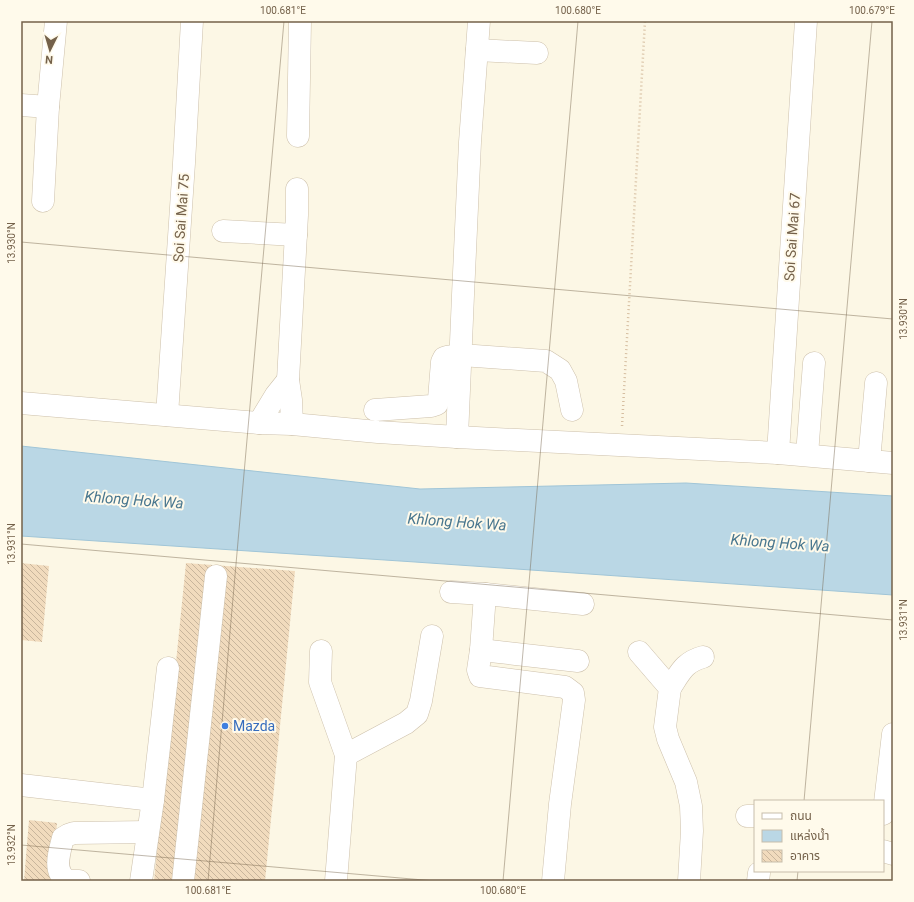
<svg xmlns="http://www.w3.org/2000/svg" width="914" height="902" font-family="Roboto,'Noto Sans Thai',sans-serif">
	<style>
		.water { fill: #bad7e5; stroke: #a0c5d7 }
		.building { fill: url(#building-back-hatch) }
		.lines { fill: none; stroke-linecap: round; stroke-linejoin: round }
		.minor-casing { stroke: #cdc0ab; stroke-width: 23 }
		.path { stroke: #d6bea0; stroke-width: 2.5; stroke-dasharray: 1 3; stroke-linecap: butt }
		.minor { stroke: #fff; stroke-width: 22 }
		.ticks { fill: none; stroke: #74614a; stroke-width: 1; stroke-opacity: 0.45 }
		.shop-dot { fill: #3f7fe0; stroke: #fffaeb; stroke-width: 1.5 }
		.labels { text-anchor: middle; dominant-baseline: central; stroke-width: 4; stroke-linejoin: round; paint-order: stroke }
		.street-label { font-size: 14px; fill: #74614a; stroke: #fffaeb }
		.shop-label { font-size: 14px; fill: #366cbe; stroke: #fffaeb; text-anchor: start }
		.water-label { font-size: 15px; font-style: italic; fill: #48768e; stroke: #fffaeb }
		.neatline { fill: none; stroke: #74614a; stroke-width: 1.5 }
		.ticks-label { font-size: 10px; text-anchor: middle; fill: #74614a }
	</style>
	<defs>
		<pattern id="building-back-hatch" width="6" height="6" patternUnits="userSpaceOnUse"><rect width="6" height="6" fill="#f1dbbd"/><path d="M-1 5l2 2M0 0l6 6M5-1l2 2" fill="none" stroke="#c8b59c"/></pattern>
	</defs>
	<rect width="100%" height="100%" fill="#fcf7e5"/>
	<polygon class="water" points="21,446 420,489 686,483 893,496 893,595 415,562 21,536"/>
	<g class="building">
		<polygon points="21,563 49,566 42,642 21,640"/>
		<polygon points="186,563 295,571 265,881 154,881"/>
		<polygon points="29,820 57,823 52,881 24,881"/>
	</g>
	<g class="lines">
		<defs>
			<g id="minor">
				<polyline points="477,50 537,53"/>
				<polyline points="21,105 48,107"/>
				<polyline points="298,136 300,21"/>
				<polyline points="43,201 48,107 56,21"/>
				<polyline points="223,231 296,235"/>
				<polyline points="21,403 259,423 292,424 378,432 457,437 778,453 893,463"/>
				<polyline points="375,410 431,406 437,404 439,399 442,362 444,358 447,357 461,355 546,361 560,370 566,381 572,410"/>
				<polyline points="167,415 184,163 192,21"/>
				<polyline points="259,423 276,395 288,380"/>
				<polyline points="292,424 291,400 288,380 297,215 297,189"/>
				<polyline points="457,437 463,295 470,142 479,21"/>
				<polyline points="778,453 806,21"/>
				<polyline points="807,455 814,363"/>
				<polyline points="869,461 876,383"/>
				<polyline points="451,592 485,594 583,604"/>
				<polyline points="485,594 481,650 478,670 480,676 565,687 573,693 574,700 560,804 553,881"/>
				<polyline points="481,650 578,661"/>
				<polyline points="321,651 320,682 346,755 336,881"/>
				<polyline points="639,652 670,688 665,727 668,739 686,782 691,806 692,831 689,881"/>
				<path d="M670 688C680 673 684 662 703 657"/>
				<polyline points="346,755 406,723 417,714 421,701 432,636"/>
				<polyline points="21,785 153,800"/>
				<polyline points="883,814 884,811 893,734"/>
				<polyline points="747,816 755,816"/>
				<polyline points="883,851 893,854"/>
				<path d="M79 881C76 881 70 881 67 880 52 872 60 850 63 838L68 835 74 833 148 832"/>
				<polyline points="141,881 153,800 168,668"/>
				<polyline points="183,881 216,576"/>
				<polyline points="758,881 759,873"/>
			</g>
		</defs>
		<use href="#minor" class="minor-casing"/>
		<polyline class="path" points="622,426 645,21"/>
		<use href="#minor" class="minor"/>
	</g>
	<path class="ticks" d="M21 242 893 319M21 544 893 620M804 801 872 21M21 845 435 881M208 881 284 21M503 881 578 21M797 881 798 871"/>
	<circle class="shop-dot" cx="225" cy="726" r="4"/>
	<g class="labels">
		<g class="street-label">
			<text transform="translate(181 218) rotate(-86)">Soi Sai Mai 75</text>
			<text transform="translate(792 237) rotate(-86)">Soi Sai Mai 67</text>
		</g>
		<g class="shop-label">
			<text x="233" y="726">Mazda</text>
		</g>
		<g class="water-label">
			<text transform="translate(134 500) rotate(4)">Khlong Hok Wa</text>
			<text transform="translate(457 522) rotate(4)">Khlong Hok Wa</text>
			<text transform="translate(780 543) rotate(4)">Khlong Hok Wa</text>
		</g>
	</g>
	<rect width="914" height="902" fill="none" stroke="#fffaeb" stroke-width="44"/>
	<rect x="754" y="800" width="130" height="72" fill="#fffaeb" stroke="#c7bdab"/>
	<rect x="762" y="813" width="20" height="6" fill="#ffffff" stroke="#c7bdab"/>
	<text x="790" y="820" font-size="12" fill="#74614a">ถนน</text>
	<rect x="762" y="830" width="20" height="12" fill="#bad7e5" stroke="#c7bdab"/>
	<text x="790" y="840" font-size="12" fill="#74614a">แหล่งน้ำ</text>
	<rect x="762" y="850" width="20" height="12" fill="url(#building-back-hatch)" stroke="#c7bdab"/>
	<text x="790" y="860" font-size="12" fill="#74614a">อาคาร</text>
	<g transform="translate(50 50) rotate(185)" stroke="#fffaeb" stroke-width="3" paint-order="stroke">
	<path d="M0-3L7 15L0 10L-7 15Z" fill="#74614a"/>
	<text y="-6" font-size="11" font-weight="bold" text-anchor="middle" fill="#74614a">N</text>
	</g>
	<rect x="22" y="22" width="870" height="858" class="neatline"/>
	<g class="ticks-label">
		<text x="283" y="14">100.681°E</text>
		<text x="578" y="14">100.680°E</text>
		<text x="872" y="14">100.679°E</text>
		<text transform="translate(11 243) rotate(-90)" y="4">13.930°N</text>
		<text transform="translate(903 319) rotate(-90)" y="4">13.930°N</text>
		<text transform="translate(11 544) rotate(-90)" y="4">13.931°N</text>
		<text transform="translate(903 620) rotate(-90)" y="4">13.931°N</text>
		<text transform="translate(11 845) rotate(-90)" y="4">13.932°N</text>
		<text x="208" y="894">100.681°E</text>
		<text x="503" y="894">100.680°E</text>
	</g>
</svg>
